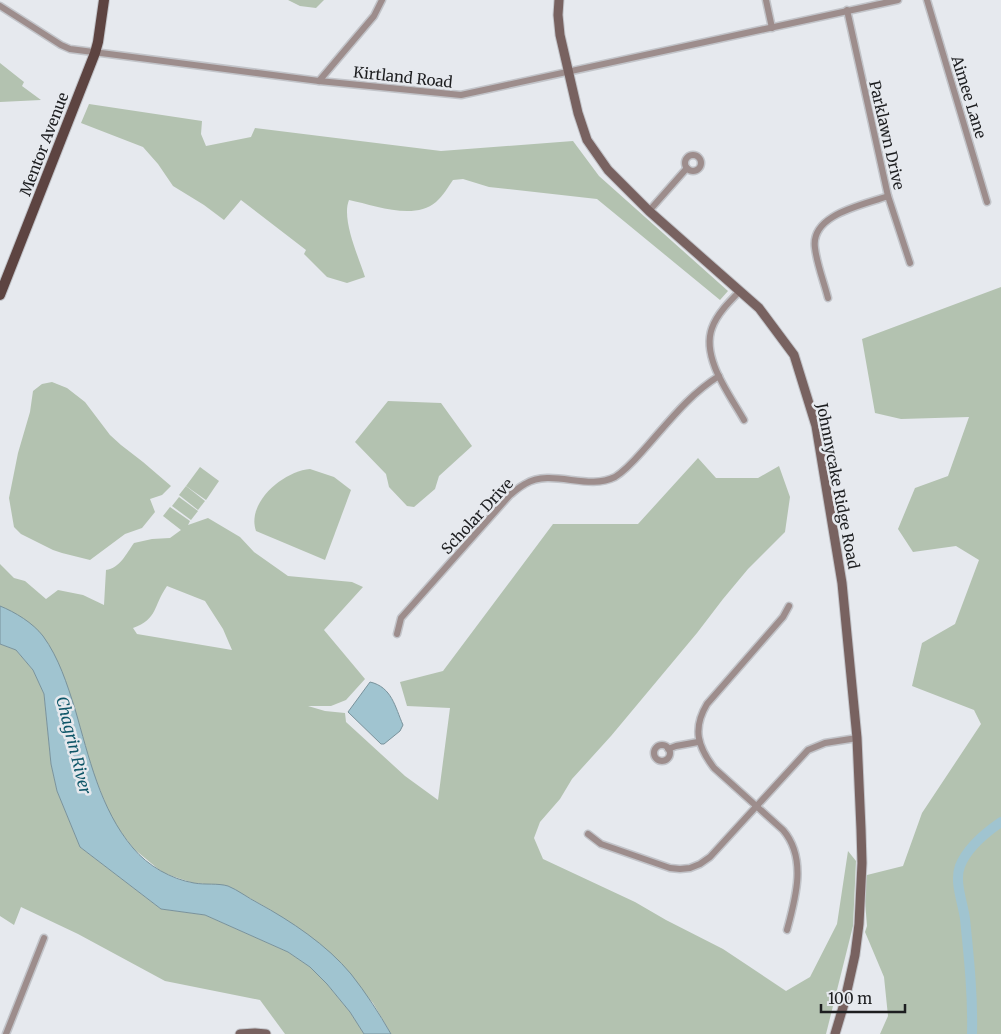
<svg xmlns="http://www.w3.org/2000/svg" width="1001" height="1034" font-family="Merriweather,serif">
	<style>
		.green { fill: #b3c2b0; fill-rule: evenodd }
		.water { fill: #a0c4d0; stroke: #79929b }
		.lines { fill: none; stroke-linecap: round; stroke-linejoin: round }
		.river { stroke: #a0c4d0; stroke-width: 10 }
		.street-casing { stroke: #c2c4c9; stroke-width: 9 }
		.secondary-casing { stroke: #c2c4c9; stroke-width: 11 }
		.primary-casing { stroke: #c2c4c9; stroke-width: 12 }
		.street { stroke: #9d8d8c; stroke-width: 6 }
		.secondary { stroke: #786260; stroke-width: 9 }
		.primary { stroke: #5d4441; stroke-width: 10 }
		.labels { text-anchor: middle; dominant-baseline: central; stroke-width: 5; stroke-linejoin: round; paint-order: stroke }
		.street-label { font-size: 15px; fill: #1d1e20; stroke: #e6e9ee }
		.water-label { font-size: 16px; font-style: italic; fill: #0e5668; stroke: #e6e9ee }
	</style>
	<rect width="100%" height="100%" fill="#e6e9ee"/>
	<g class="green">
		<polygon points="288,0 324,0 316,8 300,6"/>
		<polygon points="0,63 24,82 22,86 41,100 0,102"/>
		<path d="M89 104 202 121 201 134 206 146 251 137 255 128 441 151 573 141 599 176 728 291 720 300 597 199 489 187 463 179 453 180C448 187 443 196 436 202 414 221 374 205 349 200 341 219 359 258 365 277L347 283 327 277 304 254 306 250 241 200 224 220 204 205 173 186 158 164 143 147 81 123Z"/>
		<polygon points="1001,287 1001,1034 880,1034 888,1016 884,977 865,932 867,926 863,876 903,866 922,813 981,724 974,710 912,686 922,643 955,624 979,560 956,546 913,552 898,529 915,488 948,476 969,417 901,419 875,413 862,339"/>
		<polygon points="52,382 67,388 85,402 110,435 121,445 143,462 171,486 162,495 150,499 155,512 142,528 125,534 90,560 62,553 53,550 21,534 14,527 9,498 18,453 30,412 33,391 42,384"/>
		<polygon points="388,401 441,403 472,446 439,476 435,489 414,507 407,506 389,487 386,474 355,442"/>
		<path d="M698 458 716 478H758L779 466 790 497 785 532 748 569 723 599 697 633 611 736 572 779 560 799 540 822 534 838 543 859 635 902 666 920 723 949 786 991 810 977 837 924 848 851 856 861 853 926 826 1034H391L373 1003 323 947 300 930 269 909 228 886 193 883 163 873 134 849 113 822 94 775 68 688 42 636 28 623 0 606V564L14 578 25 581 46 599 58 590 83 595 104 605 106 570C120 568 126 554 134 543L152 539 170 538 181 530 163 516 170 507 190 521 188 525 208 518 240 537 254 552 288 576 352 582 363 587 324 630 365 679 346 700 331 706H308L325 711 345 713 346 722 405 776 438 800 450 708 407 706 400 682 443 671 553 524H638ZM167 586 205 601 223 629 232 650 137 634 133 628C158 619 153 606 167 586Z"/>
		<polygon points="200,467 219,481 206,500 186,486"/>
		<path d="M310 469 334 477 351 490 325 560 256 531C246 502 284 471 310 469Z"/>
		<polygon points="186,486 205,501 198,510 179,495"/>
		<polygon points="179,497 198,511 191,520 172,506"/>
		<polygon points="0,644 16,650 33,670 44,694 51,764 57,791 80,847 161,909 205,915 288,952 310,967 327,984 350,1012 364,1034 285,1034 260,1000 165,981 78,934 21,907 14,925 0,916"/>
	</g>
	<g class="water">
		<path d="M0 606C15 612 33 623 43 636 59 658 67 684 75 709 89 757 100 809 133 848 148 866 171 879 194 883 205 885 218 883 228 886 238 890 248 898 258 903 291 921 327 945 351 974 366 993 379 1013 391 1034H364L350 1012 327 984 310 967 288 952 205 915 161 909 80 847 57 791 51 764 44 694 33 670 16 650 0 644Z"/>
		<path d="M370 682C392 687 395 707 403 725L400 731 384 744H381L348 712Z"/>
	</g>
	<g class="lines">
		<path class="river" d="M972 1034C973 996 969 958 965 919 963 903 954 882 960 866 967 848 985 833 1001 822"/>
		<defs>
			<g id="street">
				<polyline points="766,0 772,28"/>
				<polyline points="927,0 987,202"/>
				<polyline points="0,6 61,45 70,49 319,81 461,95 898,0"/>
				<polyline points="847,10 888,196 910,263"/>
				<polyline points="319,81 374,16 382,0"/>
				<circle cx="693" cy="163" r="8"/>
				<polyline points="649,211 687,168"/>
				<path d="M740 291C729 302 717 314 712 328 701 358 730 395 744 420"/>
				<path d="M828 298C824 282 817 265 815 248 810 214 864 205 888 196"/>
				<path d="M397 634 401 618 510 495C514 492 519 487 525 484 552 468 587 491 615 477 628 469 638 456 648 445 670 420 690 394 719 376"/>
				<circle cx="662" cy="753" r="8"/>
				<polyline points="668,749 676,746 698,742"/>
				<polyline points="588,834 601,844 670,868 680,869 690,868 700,864 710,857 808,750 825,743 857,738"/>
				<path d="M787 930C796 897 807 858 783 830L714 768C698 747 692 729 707 704L783 617 789 606"/>
				<polyline points="6,1034 44,938"/>
			</g>
			<g id="secondary">
				<polyline points="559,0 558,15 560,35 578,113 587,140 608,170 649,211 759,308 794,355 816,426 842,583 857,738 861,829 862,863 859,924 855,955 844,1004 835,1034"/>
				<polyline points="240,1034 255,1033 266,1034"/>
			</g>
			<polyline id="primary" points="0,295 95,53 98,42 104,0"/>
		</defs>
		<use href="#street" class="street-casing"/>
		<use href="#secondary" class="secondary-casing"/>
		<use href="#primary" class="primary-casing"/>
		<use href="#street" class="street"/>
		<use href="#secondary" class="secondary"/>
		<use href="#primary" class="primary"/>
	</g>
	<g class="labels">
		<g class="street-label">
			<text transform="translate(403 77) rotate(6)">Kirtland Road</text>
			<text transform="translate(969 97) rotate(73)">Aimee Lane</text>
			<text transform="translate(887 135) rotate(77)">Parklawn Drive</text>
			<text transform="translate(44 144) rotate(-69)">Mentor Avenue</text>
			<text transform="translate(838 486) rotate(79)">Johnnycake Ridge Road</text>
			<text transform="translate(477 516) rotate(-47)">Scholar Drive</text>
		</g>
		<g class="water-label">
			<text transform="translate(74 745) rotate(76)">Chagrin River</text>
		</g>
	</g>
	<path d="M821 1004v8h84v-8" fill="none" stroke="#1d1e20" stroke-width="2.5"/>
	<text x="828" y="1004" font-size="15" fill="#1d1e20" stroke="#e6e9ee" stroke-width="4" paint-order="stroke">100 m</text>
</svg>
